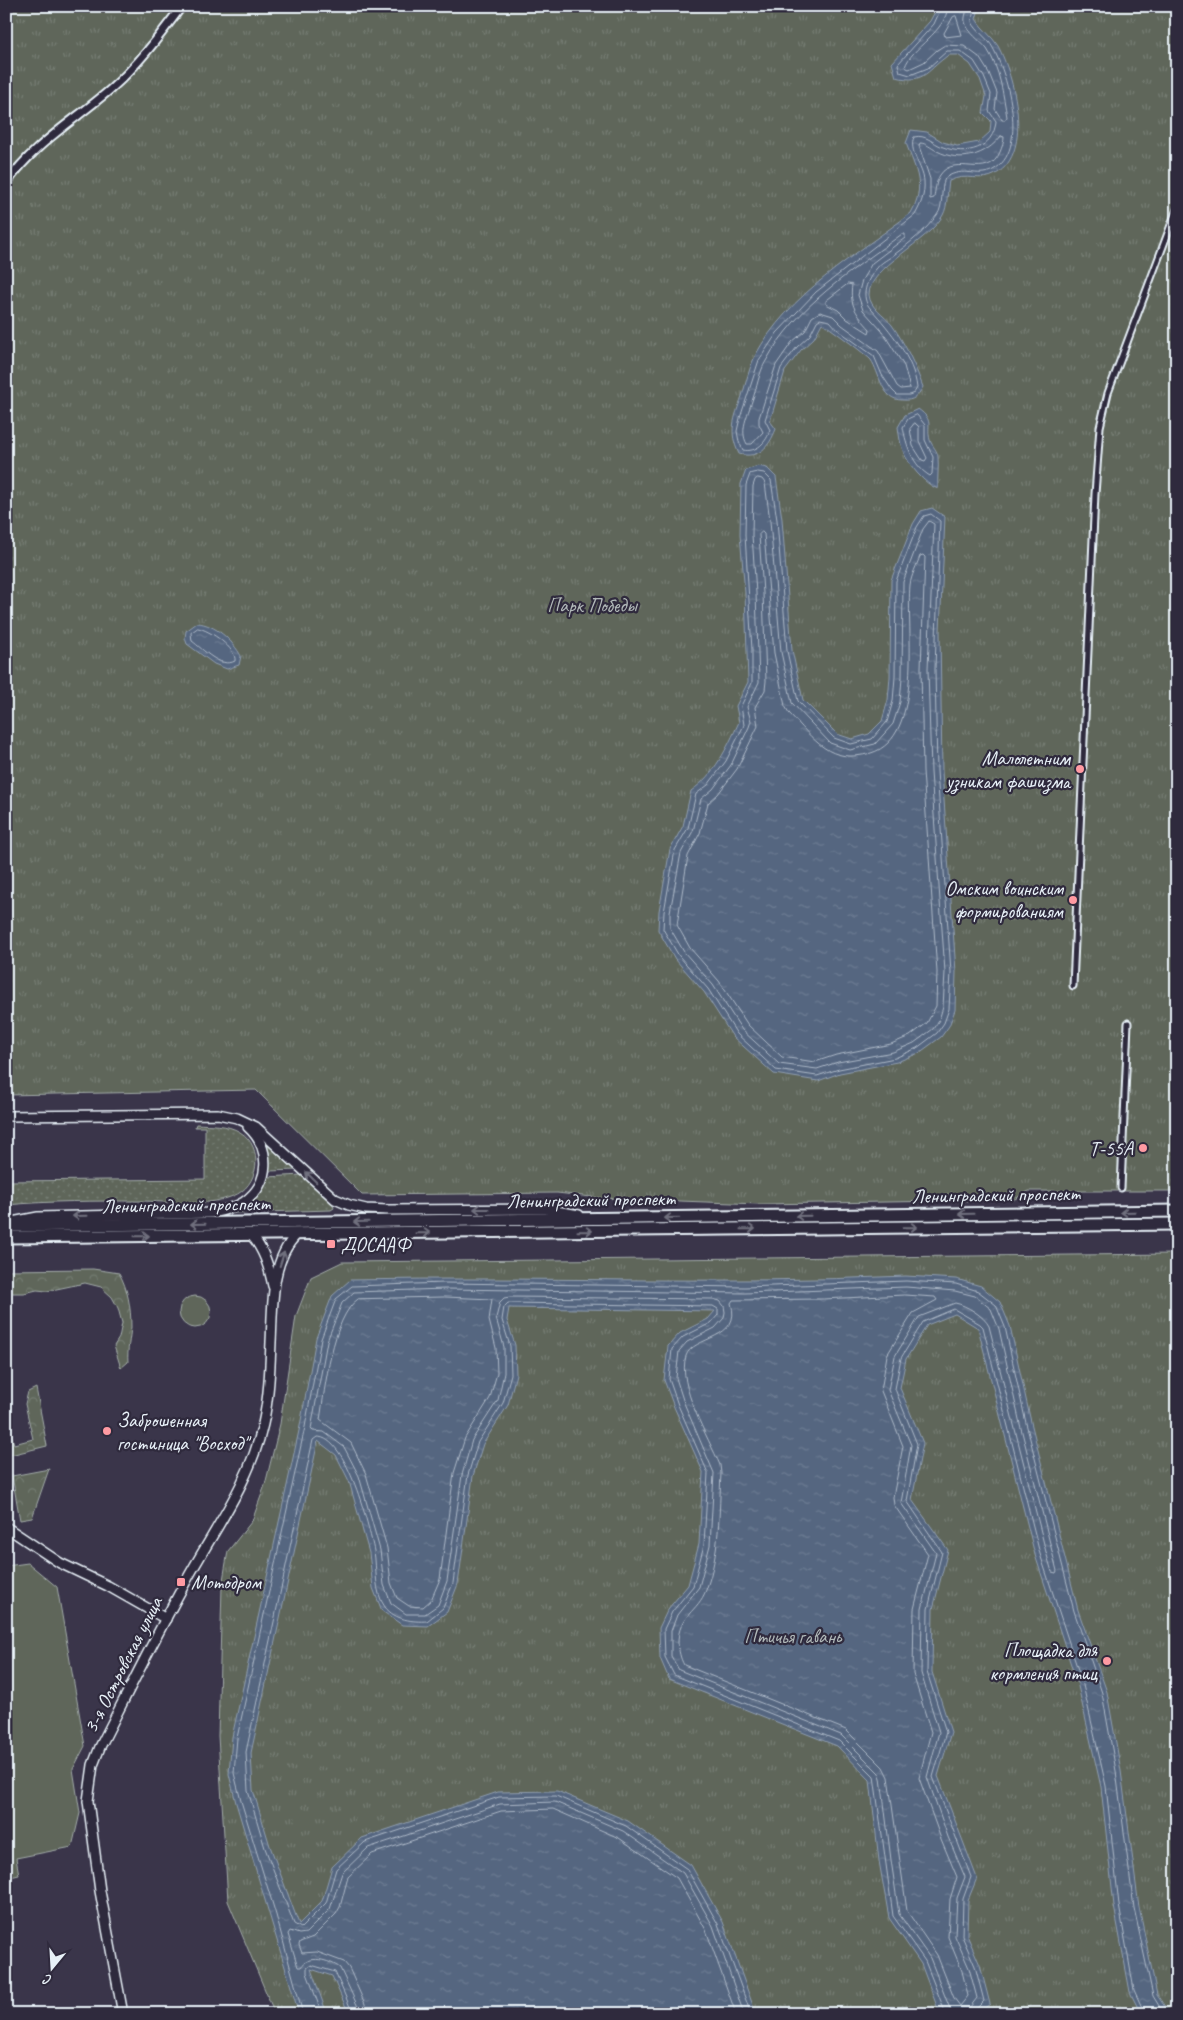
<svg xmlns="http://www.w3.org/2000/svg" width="1183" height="2020" font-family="Caveat,sans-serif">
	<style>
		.grass { fill: url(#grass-dots); stroke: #a3aca9 }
		.forest { fill: url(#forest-crowns); stroke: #a3aca9 }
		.park { fill: url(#park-tufts); stroke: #a3aca9 }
		.pitch { fill: #5e665a; stroke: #a3aca9 }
		.water { fill: url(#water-ripples); stroke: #909eb0 }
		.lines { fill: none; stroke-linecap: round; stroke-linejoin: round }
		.shore { stroke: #adb9c8; stroke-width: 1 }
		.pedestrian-casing { stroke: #e8f1f8; stroke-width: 9 }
		.minor-casing { stroke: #e8f1f8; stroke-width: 11 }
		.tertiary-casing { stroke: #e8f1f8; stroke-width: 12 }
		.primary-casing { stroke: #e8f1f8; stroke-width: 15 }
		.pedestrian { stroke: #2f2a3d; stroke-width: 5 }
		.minor { stroke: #2f2a3d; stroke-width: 7 }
		.tertiary { stroke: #2f2a3d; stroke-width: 9 }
		.primary { stroke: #2f2a3d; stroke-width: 11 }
		.oneway { stroke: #70707e }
		.poi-dot { fill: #ff9aa2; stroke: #2f2a3d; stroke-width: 2 }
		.labels { text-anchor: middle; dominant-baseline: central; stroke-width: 4.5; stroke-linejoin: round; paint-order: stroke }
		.park-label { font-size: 20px; fill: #b1b9b9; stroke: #2f2a3d }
		.poi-label { font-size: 20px; fill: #e8f1f8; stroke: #2f2a3d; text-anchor: end }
		.street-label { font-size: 20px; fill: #e8f1f8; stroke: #2f2a3d }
	</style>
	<defs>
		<pattern id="grass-dots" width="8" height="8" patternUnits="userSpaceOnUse" patternTransform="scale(1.25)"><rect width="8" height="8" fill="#5e665a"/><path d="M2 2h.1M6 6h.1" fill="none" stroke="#757c72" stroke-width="1.8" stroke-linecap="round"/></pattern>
		<pattern id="forest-crowns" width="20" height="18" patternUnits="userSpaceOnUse" patternTransform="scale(1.25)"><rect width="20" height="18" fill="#5e665a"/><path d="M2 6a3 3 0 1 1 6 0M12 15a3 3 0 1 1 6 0" fill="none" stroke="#757c72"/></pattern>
		<pattern id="park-tufts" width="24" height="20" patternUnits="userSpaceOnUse" patternTransform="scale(1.25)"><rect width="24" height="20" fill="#5e665a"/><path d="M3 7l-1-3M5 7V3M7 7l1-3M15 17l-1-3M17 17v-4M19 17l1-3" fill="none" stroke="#757c72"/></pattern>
		<pattern id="water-ripples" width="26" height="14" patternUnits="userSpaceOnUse" patternTransform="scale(1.25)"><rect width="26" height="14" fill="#556680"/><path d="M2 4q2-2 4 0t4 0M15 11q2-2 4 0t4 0" fill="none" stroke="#6d7c93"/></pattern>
	</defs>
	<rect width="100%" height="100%" fill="#3a354a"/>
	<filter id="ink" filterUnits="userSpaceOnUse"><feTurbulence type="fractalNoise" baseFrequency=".02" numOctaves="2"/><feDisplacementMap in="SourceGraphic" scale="10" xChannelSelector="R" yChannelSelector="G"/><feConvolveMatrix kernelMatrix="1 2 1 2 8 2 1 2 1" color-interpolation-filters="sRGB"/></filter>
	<g filter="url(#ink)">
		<g class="grass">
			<path d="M196 1124C211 1125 227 1124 240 1132 265 1147 259 1187 233 1196 203 1208 170 1201 139 1201 95 1201 50 1201 6 1205V1181L205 1179V1127H195Z"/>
			<polygon points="264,1140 297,1170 269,1171 270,1160"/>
			<path d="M302 1175 332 1203 334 1208 331 1210 229 1213C247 1205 262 1197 268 1177Z"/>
		</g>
		<g class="forest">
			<path d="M93 1269 119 1273C128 1289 131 1308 131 1327 130 1339 127 1350 128 1362L121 1368 114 1346 119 1338 122 1323 118 1308 112 1297 101 1287 85 1283 47 1291 37 1290 24 1293H6V1270Z"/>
			<polygon points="36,1388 47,1446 6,1456 6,1419 14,1444 33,1439 25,1404 28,1392"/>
			<polygon points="49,1469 32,1518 20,1520 12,1476"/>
		</g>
		<g class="park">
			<polygon points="6,6 1177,6 1177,1191 1029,1191 1013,1200 759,1204 600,1198 557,1193 362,1195 256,1090 6,1095"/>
			<polygon points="1177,1254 1177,2014 275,2014 228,1901 218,1736 222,1586 228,1551 252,1521 265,1485 280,1424 296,1316 311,1277 342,1262"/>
		</g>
		<g class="pitch">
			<circle cx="195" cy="1312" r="16"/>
			<polygon points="28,1563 57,1587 85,1746 73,1769 80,1813 72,1847 16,1858 19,1875 6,1878 6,1566"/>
		</g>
		<g class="water">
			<path d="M938 6H980L976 19C982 29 992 36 998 46 1014 76 1034 152 996 174 980 183 967 172 949 181 947 191 948 206 943 215 930 241 868 268 869 295 870 308 885 316 892 325 906 345 915 365 923 387 917 397 914 401 902 400 881 400 880 373 871 360 868 356 825 324 822 323L814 338 801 350 785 371 770 421 776 429C769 447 759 459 739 454 728 431 734 419 742 396 746 383 749 368 755 356 788 294 856 255 911 213 926 185 916 171 906 143L911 130 927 132 943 142 957 146 979 142 990 132 991 121 983 113 986 96 980 79 970 64 958 55H949C928 68 926 85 896 77L892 63 930 21Z"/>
			<path d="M918 409C935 421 926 425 930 440 932 446 938 451 938 457 939 468 937 478 938 489 924 484 908 464 903 451 900 444 899 434 898 427L905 415Z"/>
			<path d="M758 466 767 468 776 477 782 519 792 650 803 700 837 734 852 739 869 734 882 721 888 700 890 677 891 580 913 524 921 511 932 508 945 517 940 631 942 771 956 972 955 1010 949 1026 941 1037 919 1053 897 1062 840 1073 818 1081 774 1074 733 1037 704 992 675 959 658 930 659 911 670 849 683 826 691 791C715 774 727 748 739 722L736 706 748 682 745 593 740 535 741 484 746 470Z"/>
			<path d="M197 623C215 624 233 641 241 656L239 665 227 669 214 664 187 644 185 638 186 631Z"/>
			<path d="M906 1276 956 1279 981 1286 1000 1302 1010 1326 1031 1422 1078 1610 1107 1692 1121 1771 1139 1907 1157 1995 1170 2014H1141L1130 1992 1114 1906 1101 1787 1078 1686 1035 1555 978 1328 955 1314 927 1325 906 1359 900 1388 923 1443 912 1500 948 1550 933 1609 932 1672 951 1732 938 1776 977 1878 968 1900 967 1935 980 1965 990 2004 977 2014H943L938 2009 921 1964 889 1918 879 1861 870 1780 837 1746 669 1679 660 1658 659 1628 668 1609 688 1585 699 1544 703 1472 674 1407 664 1380 668 1346 680 1333 708 1319 715 1311 509 1308 507 1320 515 1345 516 1374 508 1405 483 1444 473 1476 458 1584 447 1612 428 1626 402 1625 382 1611 373 1588 369 1553 349 1481 336 1455 318 1441 251 1753 253 1790 270 1846 299 1924 322 1901 332 1867 362 1838 498 1792 557 1791 628 1821 691 1865 723 1922 756 2014H349L332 1976 311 1969 327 2014H299L236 1803 229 1774 232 1737 300 1426 316 1338 332 1296 350 1280C535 1276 721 1285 906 1276Z"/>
		</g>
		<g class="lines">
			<g class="shore">
				<path d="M942 6 934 24 898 64 900 72 910 75 928 68 947 51H960L974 61 984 77 991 94 989 111 996 121C994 149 966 156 943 147 932 143 926 134 914 137 908 151 923 167 924 181 925 195 921 204 915 215L816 292 777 333 759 360 740 418 737 431 739 442 743 450C756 453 767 442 770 430L765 420 781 368 797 347 810 335 817 321 820 319 830 321 838 330 874 356 882 375 892 390 897 395H909L914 393 917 388C914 359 890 330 871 309 859 297 867 279 877 268 881 262 889 259 895 254 910 243 926 230 937 215 944 206 940 189 945 178 965 165 976 179 993 170 1029 151 1008 76 993 48 988 38 977 32 972 22L974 6"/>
				<path d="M948 6C946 33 911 47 905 67L909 69 924 62 937 50 945 45 964 46 979 57 989 73 997 93 995 109 1002 120H1005L1007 117C1003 94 1000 69 987 49 980 40 968 33 965 22 964 17 967 11 968 6"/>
				<polygon points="956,16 962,35 945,37 944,33 953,17"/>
				<path d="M1001 136 1004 137C1004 142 1002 147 1000 152 988 182 955 152 940 175 936 181 935 191 934 198L930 199V179L919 146 920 143C926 143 931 148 937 151 960 163 986 156 1001 136Z"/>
				<path d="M902 234H905V238L872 263 862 280 858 295 863 310 882 331 904 366 910 388 901 389 897 386 878 351 842 325 833 316 820 312 812 317 805 331 792 342 776 365 759 418V424L763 432 752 444H747C739 430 748 415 752 401 757 388 759 372 766 361 796 306 853 270 902 234Z"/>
				<path d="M848 284 852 285C849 305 857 315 870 329L869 333 847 319 838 310 826 304V301Z"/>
				<path d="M917 415 925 425V440L933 457 932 474 930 476C913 466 906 445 903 427L908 419Z"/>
				<polygon points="915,423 919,427 919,441 927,458 925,461 922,460 913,446 910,429"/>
				<polygon points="758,472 764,473 771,480 777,520 787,651 798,701 834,738 851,744 872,739 887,722 893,701 895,677 896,581 917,527 924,516 931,514 940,521 935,669 937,771 951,972 949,1009 944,1023 937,1033 917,1048 895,1058 839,1069 817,1076 776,1070 737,1034 708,989 679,956 663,929 664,912 675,850 688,828 696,794 708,785 726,761 744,725 741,706 752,683 752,650 745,535 746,485 750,474"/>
				<polygon points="758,478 762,479 765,483 770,521 781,652 792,703 830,743 850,750 875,744 893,724 900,702 902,678 903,582 923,529 929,521 934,524 928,669 931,772 945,972 943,1007 939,1020 933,1029 914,1043 893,1052 838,1062 817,1069 779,1064 742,1030 713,985 684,952 670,928 670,912 681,853 693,831 701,799 713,789 731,765 749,727 751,721 747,707 759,682 756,593 752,535 753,486 755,480"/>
				<path d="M762 532 764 534 774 653 785 706 789 713C815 740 829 765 871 753 925 737 906 628 910 585 911 576 917 565 920 556L923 555 925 557 921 668 923 771 937 972 936 1006 927 1023 910 1036 891 1044 836 1055 815 1062 782 1057 748 1025 719 981 690 948 677 925 688 856 700 833 708 803 718 794 737 769 758 726 755 707 765 690 766 681 763 593 759 535Z"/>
				<path d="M198 628C210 630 237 649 235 661 220 669 203 649 192 641L191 633Z"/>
				<path d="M905 1295 935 1297 937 1300 913 1313 887 1355 881 1391 903 1446 893 1497 894 1505 928 1554 914 1609 913 1674 931 1732 919 1778 941 1839 957 1877 950 1899 948 1937 962 1971 968 1996 960 2006 954 1998 937 1955 907 1911 888 1777 883 1767 846 1730 684 1665C680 1658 679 1651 678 1643 678 1615 698 1612 706 1590 720 1553 719 1512 721 1473L720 1465C708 1437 677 1385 686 1356 692 1336 743 1340 731 1303L733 1300 823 1299Z"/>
				<path d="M445 1297 492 1299 489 1320 496 1348 497 1373 490 1398 465 1438 454 1473 440 1579 431 1600 423 1607 409 1606 397 1598 391 1583 387 1548 366 1474 351 1443 320 1420C325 1389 332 1317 358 1299Z"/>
				<polyline points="303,2014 276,1915 241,1801 234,1773 237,1738 305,1427 321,1339 336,1299 352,1286 445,1283 745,1287 906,1281 956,1284 978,1291 996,1305 1005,1327 1026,1423 1074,1611 1102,1693 1116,1771 1134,1908 1153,1996 1164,2014"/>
				<polyline points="322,2014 307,1973 307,1968 311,1965 335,1972 353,2014"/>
				<path d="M359 2014 358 2007 340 1968C329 1960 309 1954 301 1967H298L288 1934 290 1931 299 1934 306 1933 330 1909 342 1873 368 1848 500 1804 555 1802 623 1831 683 1873 713 1926 744 2014"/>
				<polyline points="367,2014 365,2004 349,1968 344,1962 317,1952 302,1953 299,1945 300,1942 313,1937 336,1914 340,1907 348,1877 372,1854 501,1811 553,1809 619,1838 677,1878 706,1930 736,2014"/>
				<path d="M751 2014 718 1924 687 1869 626 1826 556 1796 499 1797 365 1842 336 1869 326 1903 301 1928 294 1924 265 1848 248 1791 246 1752 313 1440 317 1437C347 1436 369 1527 374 1551 377 1569 374 1592 385 1607 395 1620 413 1622 427 1621L443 1608 453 1583 468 1475 478 1442 503 1403 511 1374 510 1346 502 1320 504 1307 508 1303 713 1306 718 1309V1315L711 1323 683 1337 672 1349 669 1379 678 1405 708 1473 704 1545 693 1586 672 1612 664 1629 665 1657 674 1675 839 1741 874 1776 893 1916 925 1961 946 2014"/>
				<path d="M952 2014 930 1958 899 1914 891 1860 881 1778 879 1773 841 1735 679 1670 671 1656V1631L677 1615 699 1587 710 1545 714 1473 684 1403 676 1378 679 1351 687 1342 715 1328 724 1318 725 1312 724 1306 720 1301 713 1299 510 1297 504 1298 500 1302 496 1318 504 1347V1373L498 1400 472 1440 462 1475 447 1581 438 1605 425 1614H406L391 1603 384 1585 380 1550 359 1476 344 1447 324 1432 313 1431 311 1429 327 1341 342 1303 354 1292 445 1289 745 1293 906 1287 955 1291 975 1296 991 1309 999 1329 1020 1424 1057 1571 1056 1573 1052 1572 1046 1552 989 1326C984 1316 966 1305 955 1303L919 1317 895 1356 888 1390 911 1445 901 1503 936 1553 922 1609 921 1673 939 1732 927 1777 948 1837 965 1877 957 1898 955 1936 969 1968 977 1998 970 2007 968 2014"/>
				<polyline points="975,2014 976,2009 984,2001 975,1966 962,1936 963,1899 971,1877 933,1777 946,1732 927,1672 928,1609 942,1552 907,1501 917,1444 895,1389 901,1358 923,1322 954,1309 980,1324 983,1327 1040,1554 1083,1685 1106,1786 1119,1905 1134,1990 1145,2014"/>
			</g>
			<defs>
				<g id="pedestrian">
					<polyline points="1073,986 1095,494 1100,427 1108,393 1177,209"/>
					<polyline points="1121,1188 1128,1023"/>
				</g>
				<path id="minor" d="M6 184C33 144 77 119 112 88 139 64 160 35 182 6"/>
				<g id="tertiary">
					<polyline points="6,1116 218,1114 237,1118 256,1127 335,1199 349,1205 366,1209 388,1210 545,1209 579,1215"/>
					<path d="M12 1222 38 1217 211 1213C222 1211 235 1208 244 1202 271 1183 271 1148 248 1127"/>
					<path d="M251 1235C264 1249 269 1267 273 1286"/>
					<polyline points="6,1527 60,1563 108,1586 166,1619"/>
					<path d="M123 2014 100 1891 88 1801 93 1765 100 1747C128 1692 155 1637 185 1583 213 1531 250 1483 263 1424 269 1397 270 1369 271 1342 273 1306 270 1261 297 1234"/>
				</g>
				<g id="primary">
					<polyline points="6,1226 1177,1211"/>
					<polyline points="6,1237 1177,1224"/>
				</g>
			</defs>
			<use href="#pedestrian" class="pedestrian-casing"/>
			<use href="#minor" class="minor-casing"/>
			<use href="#tertiary" class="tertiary-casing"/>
			<use href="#primary" class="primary-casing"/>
			<use href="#pedestrian" class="pedestrian"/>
			<use href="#minor" class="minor"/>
			<use href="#tertiary" class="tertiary"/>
			<use href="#primary" class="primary"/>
		</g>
		<defs><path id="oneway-shaft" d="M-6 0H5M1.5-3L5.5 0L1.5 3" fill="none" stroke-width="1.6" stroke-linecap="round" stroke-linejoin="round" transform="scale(1.25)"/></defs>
		<g class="oneway">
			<use href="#oneway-shaft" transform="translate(311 1177) rotate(-136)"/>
			<use href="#oneway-shaft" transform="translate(481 1209) rotate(180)"/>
			<use href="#oneway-shaft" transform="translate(1128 1212) rotate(179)"/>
			<use href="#oneway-shaft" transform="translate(966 1214) rotate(179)"/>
			<use href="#oneway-shaft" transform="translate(80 1216) rotate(179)"/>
			<use href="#oneway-shaft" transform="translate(803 1216) rotate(179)"/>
			<use href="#oneway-shaft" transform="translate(672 1218) rotate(179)"/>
			<use href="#oneway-shaft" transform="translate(361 1222) rotate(179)"/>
			<use href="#oneway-shaft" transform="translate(198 1224) rotate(179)"/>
			<use href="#oneway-shaft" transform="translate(910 1227) rotate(-1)"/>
			<use href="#oneway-shaft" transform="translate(748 1229) rotate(-1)"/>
			<use href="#oneway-shaft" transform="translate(585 1231) rotate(-1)"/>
			<use href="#oneway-shaft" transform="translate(423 1233) rotate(-1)"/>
			<use href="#oneway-shaft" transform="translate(142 1236) rotate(-1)"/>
			<use href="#oneway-shaft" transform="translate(282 1259) rotate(-72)"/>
		</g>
	</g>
	<g class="poi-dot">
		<circle cx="1080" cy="769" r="5"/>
		<circle cx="1073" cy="900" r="5"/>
		<circle cx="1143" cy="1148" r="5"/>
		<rect x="326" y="1239" width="10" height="10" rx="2.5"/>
		<circle cx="107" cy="1431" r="5"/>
		<rect x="176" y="1577" width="10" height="10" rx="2.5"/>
		<circle cx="1107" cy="1661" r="5"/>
	</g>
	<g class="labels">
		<g class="park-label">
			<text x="592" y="605">Парк Победы</text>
			<text x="793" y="1636">Птичья гавань</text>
		</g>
		<g class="poi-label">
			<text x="1070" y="758">Малолетним<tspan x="1070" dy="23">узникам фашизма</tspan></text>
			<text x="1063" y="888">Омским воинским<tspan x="1063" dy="23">формированиям</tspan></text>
			<text x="1133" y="1148">Т-55А</text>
			<text x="341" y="1244" text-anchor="start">ДОСААФ</text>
			<text x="117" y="1420" text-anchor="start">Заброшенная<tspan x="117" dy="23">гостиница "Восход"</tspan></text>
			<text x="191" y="1582" text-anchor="start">Мотодром</text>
			<text x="1097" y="1650">Площадка для<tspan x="1097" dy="23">кормления птиц</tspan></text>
		</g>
		<g class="street-label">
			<text transform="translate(996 1195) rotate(-1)">Ленинградский проспект</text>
			<text transform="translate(591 1200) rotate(-1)">Ленинградский проспект</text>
			<text transform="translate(186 1205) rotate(-1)">Ленинградский проспект</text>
			<text transform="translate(123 1665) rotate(-63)">3-я Островская улица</text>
		</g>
	</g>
	<rect width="1183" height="2020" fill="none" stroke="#2f2a3d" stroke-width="25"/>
	<rect x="12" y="12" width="1158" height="1995" fill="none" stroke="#e8f1f8" stroke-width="2" filter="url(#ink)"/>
	<g transform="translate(52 1968) rotate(198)" stroke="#2f2a3d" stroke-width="4" paint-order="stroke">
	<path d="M0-4L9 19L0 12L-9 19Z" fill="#e8f1f8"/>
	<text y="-8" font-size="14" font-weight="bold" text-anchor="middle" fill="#e8f1f8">С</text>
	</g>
</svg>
